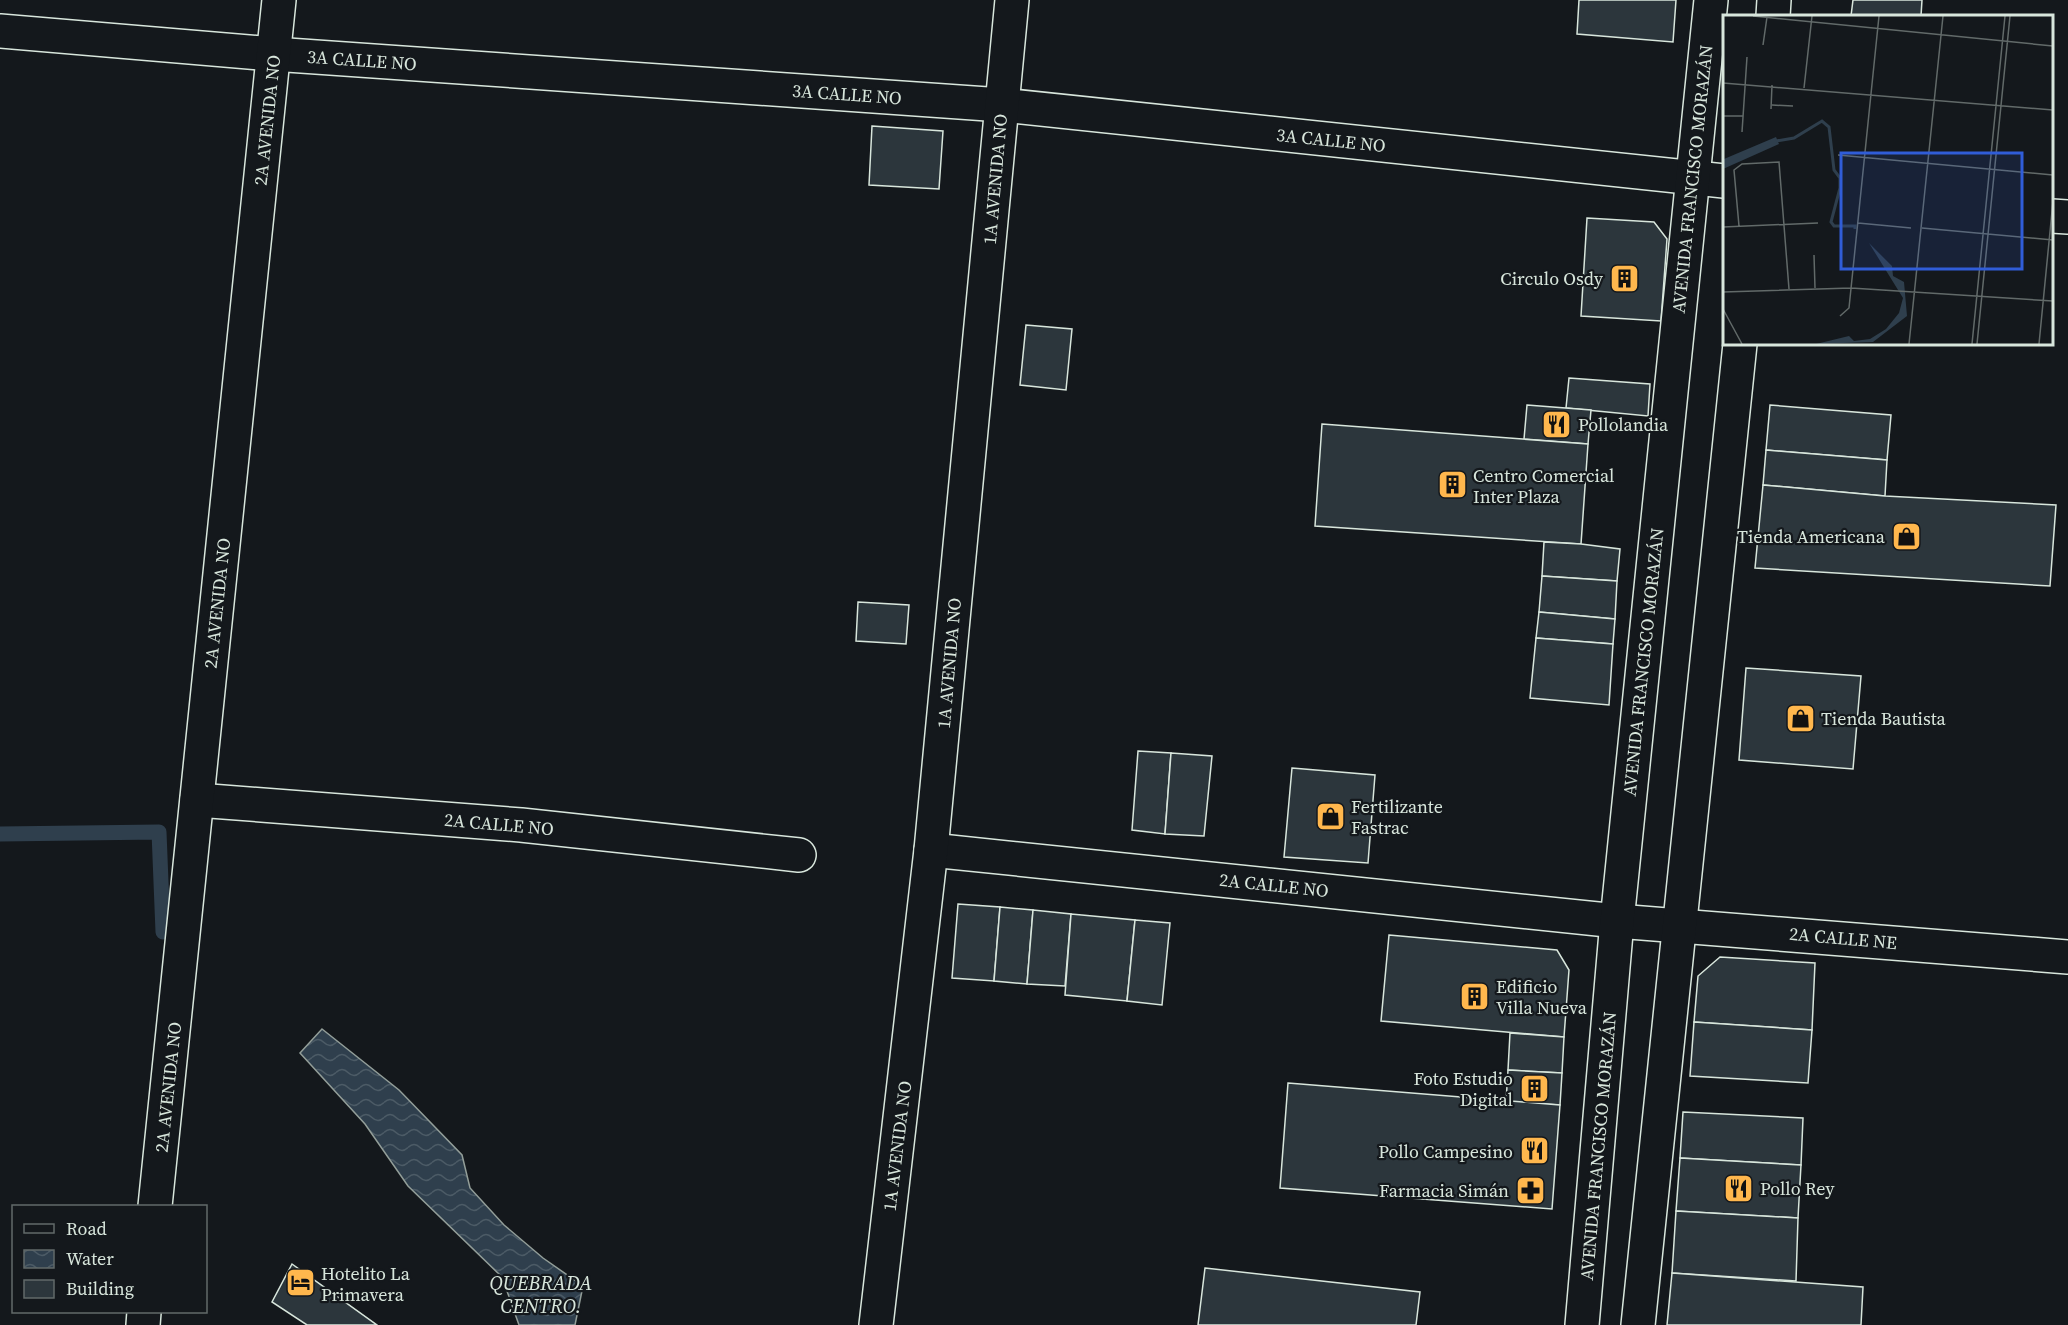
<svg xmlns="http://www.w3.org/2000/svg" width="2068" height="1325" font-family="'Source Serif 4',serif">
	<style>
		.water { fill: url(#water-waves); stroke: #939e99; stroke-width: 1.5 }
		.lines { fill: none; stroke-linecap: round; stroke-linejoin: round }
		.stream { stroke: #2f3f4d; stroke-width: 15 }
		.building { fill: #2c363c; stroke: #d8e6dc; stroke-width: 1.5 }
		.street-casing { stroke: #d8e6dc; stroke-width: 36 }
		.secondary-casing { stroke: #d8e6dc; stroke-width: 36 }
		.street { stroke: #14181c; stroke-width: 33 }
		.secondary { stroke: #14181c; stroke-width: 33 }
		.labels { text-anchor: middle; dominant-baseline: central; stroke-width: 4.5; stroke-linejoin: round; paint-order: stroke }
		.street-label { font-size: 18px; fill: #d8e6dc; stroke: #14181c }
		.poi-label { font-size: 18px; fill: #d8e6dc; stroke: #14181c; text-anchor: start }
		.water-label { font-size: 20px; font-style: italic; fill: #d8e6dc; stroke: #14181c }
		.inset-river { fill: none; stroke: #2f3f4d; stroke-width: 3 }
		.inset-road { fill: none; stroke: #626a69; stroke-width: 1.5 }
		.view { fill: #305dd8; fill-opacity: 0.15; stroke: #305dd8; stroke-width: 3 }
		.inset-edge { fill: none; stroke: #d8e6dc; stroke-width: 3 }
	</style>
	<defs>
		<pattern id="water-waves" width="16" height="10" patternUnits="userSpaceOnUse" patternTransform="scale(1.5)"><rect width="16" height="10" fill="#2f3f4d"/><path d="M0 5q4-4 8 0t8 0" fill="none" stroke="#4c5b66"/></pattern>
	</defs>
	<rect width="100%" height="100%" fill="#14181c"/>
	<polygon class="water" points="322,1029 399,1090 462,1155 470,1188 504,1225 543,1258 583,1286 575,1325 519,1325 502,1277 408,1186 365,1124 300,1053"/>
	<g class="lines">
		<polyline class="stream" points="0,834 159,832 163,932"/>
	</g>
	<g class="building">
		<polygon points="1579,0 1676,0 1673,42 1577,34"/>
		<polygon points="1853,0 1922,0 1921,16 1851,16"/>
		<polygon points="872,126 943,131 939,189 869,185"/>
		<polygon points="1587,218 1654,222 1667,239 1661,321 1581,316"/>
		<polygon points="1026,325 1072,329 1066,390 1020,385"/>
		<polygon points="1569,378 1650,384 1648,416 1566,408"/>
		<polygon points="1527,405 1591,410 1588,444 1524,439"/>
		<polygon points="1770,405 1891,415 1887,460 1766,450"/>
		<polygon points="1322,424 1588,444 1581,544 1315,526"/>
		<polygon points="1766,450 1887,460 1885,496 1763,485"/>
		<polygon points="1763,485 1885,496 2056,505 2050,586 1755,568"/>
		<polygon points="1544,542 1581,544 1620,549 1617,581 1542,576"/>
		<polygon points="1542,576 1617,581 1615,619 1539,612"/>
		<polygon points="858,602 909,605 906,644 856,641"/>
		<polygon points="1539,612 1615,619 1613,644 1536,638"/>
		<polygon points="1536,638 1613,644 1609,705 1530,698"/>
		<polygon points="1746,668 1861,676 1853,769 1739,760"/>
		<polygon points="1138,751 1171,753 1165,834 1132,830"/>
		<polygon points="1171,753 1212,756 1204,836 1165,834"/>
		<polygon points="1292,768 1375,775 1368,863 1284,857"/>
		<polygon points="958,904 1000,907 994,981 952,978"/>
		<polygon points="1000,907 1033,910 1027,984 994,981"/>
		<polygon points="1033,910 1071,914 1065,986 1027,984"/>
		<polygon points="1071,914 1135,920 1127,1001 1065,995"/>
		<polygon points="1135,920 1170,923 1162,1005 1127,1001"/>
		<polygon points="1389,935 1557,950 1569,970 1564,1037 1381,1021"/>
		<polygon points="1720,957 1815,963 1812,1030 1694,1022 1698,976"/>
		<polygon points="1694,1022 1812,1030 1808,1083 1690,1076"/>
		<polygon points="1510,1033 1564,1037 1562,1073 1508,1070"/>
		<polygon points="1508,1070 1562,1073 1560,1105 1506,1102"/>
		<polygon points="1288,1083 1560,1105 1552,1209 1280,1188"/>
		<polygon points="1683,1112 1803,1118 1801,1165 1680,1158"/>
		<polygon points="1680,1158 1801,1165 1798,1218 1676,1211"/>
		<polygon points="1676,1211 1798,1218 1796,1281 1672,1273"/>
		<polygon points="292,1264 377,1325 307,1325 272,1302"/>
		<polygon points="1205,1268 1420,1292 1416,1325 1198,1325"/>
		<polygon points="1672,1273 1863,1287 1861,1325 1667,1325"/>
	</g>
	<g class="lines">
		<defs>
			<g id="street">
				<polyline points="0,31 273,54 1002,105 1724,181"/>
				<polyline points="2052,216 2068,217"/>
				<polyline points="197,800 521,825 799,855"/>
				<polyline points="931,850 1617,921 2068,957"/>
				<polyline points="155,1206 279,0"/>
				<polyline points="143,1325 144,1312"/>
				<polyline points="876,1325 931,850 1012,0"/>
			</g>
			<g id="secondary">
				<polyline points="1773,16 1774,0"/>
				<polyline points="1582,1325 1617,921 1711,0"/>
				<polyline points="1638,1325 1740,344"/>
			</g>
		</defs>
		<use href="#street" class="street-casing"/>
		<use href="#secondary" class="secondary-casing"/>
		<use href="#street" class="street"/>
		<use href="#secondary" class="secondary"/>
	</g>
	<defs>
		<symbol id="building-square" viewBox="-11 -11 22 22"><rect x="-9" y="-9" width="18" height="18" rx="4" fill="#ffb74d" stroke="#14181c"/><path d="M-4-6H4V6H1V3H-1V6H-4ZM-2.5-4.3h1.7v1.8h-1.7ZM.8-4.3h1.7v1.8H.8ZM-2.5-1h1.7V.8h-1.7ZM.8-1h1.7V.8H.8Z" fill="#111"/></symbol>
		<symbol id="restaurant-square" viewBox="-11 -11 22 22"><rect x="-9" y="-9" width="18" height="18" rx="4" fill="#ffb74d" stroke="#14181c"/><path d="M-5-6h1v4h1v-4h1v4h1v-4h1v5L-1.5 .5V6h-2V.5L-5-1ZM5-6V6H3V1.5H1.5Q1.5-4 5-6Z" fill="#111"/></symbol>
		<symbol id="shop-square" viewBox="-11 -11 22 22"><rect x="-9" y="-9" width="18" height="18" rx="4" fill="#ffb74d" stroke="#14181c"/><path d="M-5-2.5h2.3a2.7 3.5 0 0 1 5.4 0H5L5.5 6h-11ZM-1.5-2.5h3a1.5 2.3 0 0 0-3 0Z" fill="#111"/></symbol>
		<symbol id="pharmacy-square" viewBox="-11 -11 22 22"><rect x="-9" y="-9" width="18" height="18" rx="4" fill="#ffb74d" stroke="#14181c"/><path d="M-2-6h4v4h4v4h-4v4h-4v-4h-4v-4h4Z" fill="#111"/></symbol>
		<symbol id="hotel-square" viewBox="-11 -11 22 22"><rect x="-9" y="-9" width="18" height="18" rx="4" fill="#ffb74d" stroke="#14181c"/><path d="M-6-4.5h1.5V1H6V5H4.5V3h-9V5H-6ZM-4 0a1.8 1.8 0 1 1 3.6 0ZM.5 0V-2.5h3Q6-2.5 6 0Z" fill="#111"/></symbol>
	</defs>
	<g fill-rule="evenodd">
		<use href="#building-square" x="1608" y="262" width="33" height="33"/>
		<use href="#restaurant-square" x="1540" y="408" width="33" height="33"/>
		<use href="#building-square" x="1436" y="468" width="33" height="33"/>
		<use href="#shop-square" x="1890" y="520" width="33" height="33"/>
		<use href="#shop-square" x="1784" y="702" width="33" height="33"/>
		<use href="#shop-square" x="1314" y="800" width="33" height="33"/>
		<use href="#building-square" x="1458" y="980" width="33" height="33"/>
		<use href="#building-square" x="1518" y="1072" width="33" height="33"/>
		<use href="#restaurant-square" x="1518" y="1134" width="33" height="33"/>
		<use href="#restaurant-square" x="1722" y="1172" width="33" height="33"/>
		<use href="#pharmacy-square" x="1514" y="1174" width="33" height="33"/>
		<use href="#hotel-square" x="284" y="1266" width="33" height="33"/>
	</g>
	<g class="labels">
		<g class="street-label">
			<text transform="translate(362 60) rotate(4)">3A CALLE NO</text>
			<text transform="translate(847 94) rotate(4)">3A CALLE NO</text>
			<text transform="translate(267 120) rotate(-84)">2A AVENIDA NO</text>
			<text transform="translate(1331 140) rotate(6)">3A CALLE NO</text>
			<text transform="translate(995 179) rotate(-85)">1A AVENIDA NO</text>
			<text transform="translate(1692 179) rotate(-84)">AVENIDA FRANCISCO MORAZÁN</text>
			<text transform="translate(217 603) rotate(-84)">2A AVENIDA NO</text>
			<text transform="translate(1643 662) rotate(-84)">AVENIDA FRANCISCO MORAZÁN</text>
			<text transform="translate(949 663) rotate(-85)">1A AVENIDA NO</text>
			<text transform="translate(499 824) rotate(5)">2A CALLE NO</text>
			<text transform="translate(1274 885) rotate(6)">2A CALLE NO</text>
			<text transform="translate(1843 938) rotate(5)">2A CALLE NE</text>
			<text transform="translate(168 1087) rotate(-84)">2A AVENIDA NO</text>
			<text transform="translate(897 1146) rotate(-83)">1A AVENIDA NO</text>
			<text transform="translate(1598 1146) rotate(-85)">AVENIDA FRANCISCO MORAZÁN</text>
		</g>
		<g class="poi-label">
			<text x="1603" y="278" text-anchor="end">Circulo Osdy</text>
			<text x="1578" y="424">Pollolandia</text>
			<text x="1473" y="475">Centro Comercial<tspan x="1473" dy="21">Inter Plaza</tspan></text>
			<text x="1885" y="536" text-anchor="end">Tienda Americana</text>
			<text x="1821" y="718">Tienda Bautista</text>
			<text x="1351" y="806">Fertilizante<tspan x="1351" dy="21">Fastrac</tspan></text>
			<text x="1496" y="986">Edificio<tspan x="1496" dy="21">Villa Nueva</tspan></text>
			<text x="1513" y="1078" text-anchor="end">Foto Estudio<tspan x="1513" dy="21">Digital</tspan></text>
			<text x="1513" y="1151" text-anchor="end">Pollo Campesino</text>
			<text x="1760" y="1188">Pollo Rey</text>
			<text x="1509" y="1190" text-anchor="end">Farmacia Simán</text>
			<text x="321" y="1273">Hotelito La<tspan x="321" dy="21">Primavera</tspan></text>
		</g>
		<g class="water-label">
			<text x="541" y="1283">QUEBRADA<tspan x="541" dy="23">CENTRO.</tspan></text>
		</g>
	</g>
	<g transform="translate(1723 15)">
		<rect width="330" height="330" fill="#14181c"/>
		<path d="M53 122 56 129 0 154 1 144ZM146 228 169 251 170 261 181 267 184 301 150 327 93 329 126 321 131 326 147 324 163 314 176 298 180 283Z" fill="#2f3f4d"/>
		<path class="inset-river" d="M53 126 71 123 99 106 106 112 111 155 117 163V173L108 207 111 211H132V214"/>
		<path class="inset-road" d="M30 1 330 31M40 30 44 2M0 68 330 95M81 73 89 1M49 90 70 91M48 94 49 70M0 101H20M19 117 24 42M115 140 330 160M135 208 188 213M16 211 11 155 19 149 56 147 66 274M0 212 95 208M199 213 330 225M91 240 92 273M0 277 128 273 330 286M0 294 19 329M117 301 126 293 156 1M186 329 220 1M249 329 282 1M254 329 287 1M316 329 330 186"/>
		<path class="view" d="M118 138H299V254H118Z"/>
		<rect width="330" height="330" class="inset-edge"/>
	</g>
	<rect x="12" y="1205" width="195" height="108" fill="#14181c" stroke="#626a69" stroke-width="1.5"/>
	<rect x="24" y="1224" width="30" height="9" fill="#14181c" stroke="#626a69" stroke-width="1.5"/>
	<text x="66" y="1235" font-size="18" fill="#d8e6dc">Road</text>
	<rect x="24" y="1250" width="30" height="18" fill="url(#water-waves)" stroke="#626a69" stroke-width="1.5"/>
	<text x="66" y="1265" font-size="18" fill="#d8e6dc">Water</text>
	<rect x="24" y="1280" width="30" height="18" fill="#2c363c" stroke="#626a69" stroke-width="1.5"/>
	<text x="66" y="1295" font-size="18" fill="#d8e6dc">Building</text>
</svg>
